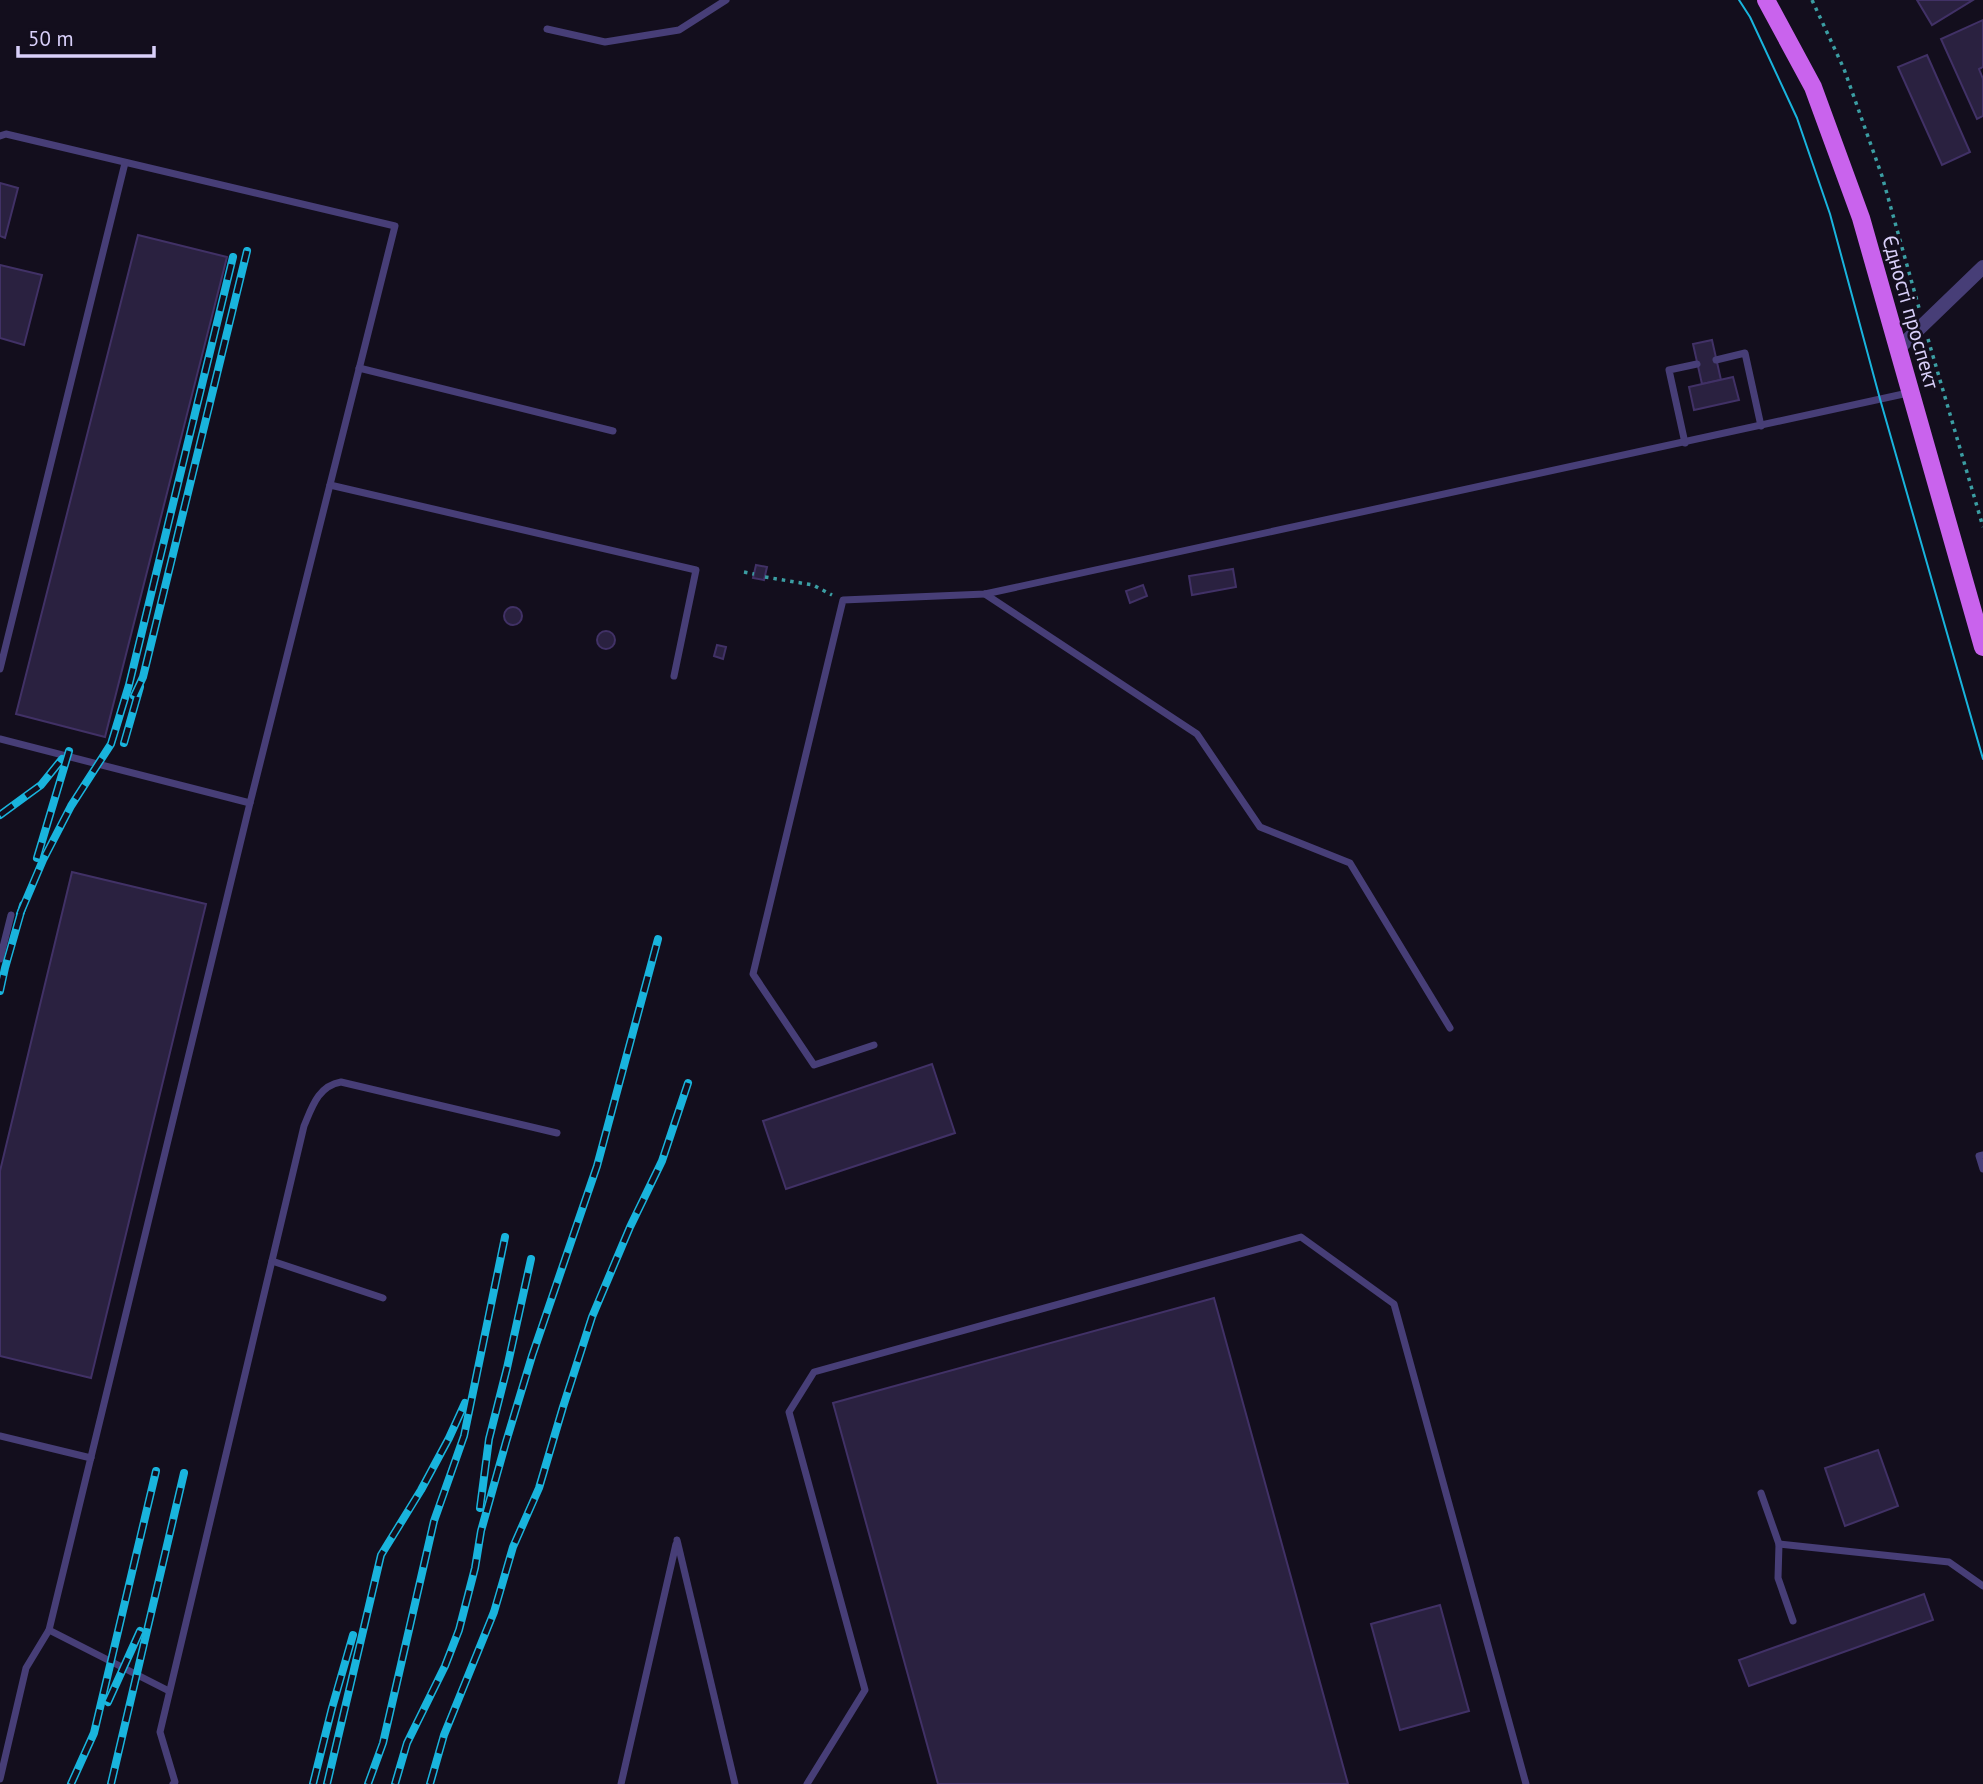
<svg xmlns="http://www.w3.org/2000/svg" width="1983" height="1784" font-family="'PT Sans',sans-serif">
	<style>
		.building { fill: #2a2140; stroke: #413166; stroke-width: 2 }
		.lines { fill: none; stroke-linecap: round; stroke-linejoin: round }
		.path { stroke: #3b9ea3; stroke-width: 3.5; stroke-dasharray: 3.5 5; stroke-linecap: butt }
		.lane { stroke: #473e77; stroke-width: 7 }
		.street { stroke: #473e77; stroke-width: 14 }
		.primary { stroke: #c963ed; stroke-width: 18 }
		.tram { stroke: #19b4dd; stroke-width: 2 }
		.rail-casing { stroke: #19b4dd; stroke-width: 8 }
		.rail { stroke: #130e1d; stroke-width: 5; stroke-dasharray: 16; stroke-linecap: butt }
		.labels { text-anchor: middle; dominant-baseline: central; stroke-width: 5; stroke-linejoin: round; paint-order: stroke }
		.street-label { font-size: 21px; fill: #d9d0fa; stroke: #130e1d }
	</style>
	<rect width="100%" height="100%" fill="#130e1d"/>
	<g class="building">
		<polygon points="1917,0 1973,0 1932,25"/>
		<polygon points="1983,20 1983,67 1979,69 1983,79 1983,116 1977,119 1941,39"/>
		<polygon points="1927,55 1970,152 1942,165 1898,67"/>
		<polygon points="0,183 18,188 5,238 0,236"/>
		<polygon points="138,235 227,257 105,737 16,714"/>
		<polygon points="0,265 42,275 24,345 0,338"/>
		<polygon points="1712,340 1721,380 1702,384 1693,344"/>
		<polygon points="1733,377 1739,400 1694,410 1689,387"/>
		<polygon points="756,565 767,567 764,580 753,578"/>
		<polygon points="1233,569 1236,587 1192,595 1189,576"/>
		<polygon points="1143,585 1147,596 1130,603 1126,591"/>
		<circle cx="513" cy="616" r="9"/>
		<circle cx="606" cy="640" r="9"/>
		<polygon points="717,645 726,647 723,659 714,656"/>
		<polygon points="72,872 206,904 91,1378 0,1356 0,1171"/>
		<polygon points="932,1064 955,1133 786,1189 763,1121"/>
		<polygon points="1214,1298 1348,1784 938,1784 833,1403"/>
		<polygon points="1878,1450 1898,1506 1845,1526 1825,1468"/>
		<polygon points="1924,1594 1933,1620 1749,1686 1739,1660"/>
		<polygon points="1440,1605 1469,1711 1400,1730 1371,1624"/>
	</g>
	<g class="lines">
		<g class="path">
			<polyline points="1812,0 1844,69 1882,176 1919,308"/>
			<polyline points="1928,339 1983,527"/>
			<polyline points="744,572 754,574"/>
			<polyline points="765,577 813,585 832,595"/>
		</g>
		<g class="lane">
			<polyline points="547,29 605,42 679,30 726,0"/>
			<polyline points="0,136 6,134 395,226 250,803 49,1630 26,1668 0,1779"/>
			<polyline points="1716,360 1745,353 1761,426"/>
			<polyline points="359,368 613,431"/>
			<polyline points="1685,443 1669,370 1697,364"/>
			<polyline points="330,485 696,570 674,676"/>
			<polyline points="985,594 1197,734 1260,827 1350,863 1450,1028"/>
			<polyline points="0,669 125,163"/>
			<polyline points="0,739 250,803"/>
			<polyline points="0,959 11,915"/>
			<polyline points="874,1045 814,1065 753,974 843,600 985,594 1908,393"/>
			<polyline points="1983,1155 1979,1156 1983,1169"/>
			<polyline points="272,1261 383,1298"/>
			<polyline points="0,1436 91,1458"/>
			<polyline points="1761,1493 1779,1544 1778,1578 1793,1621"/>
			<polyline points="677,1540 735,1784"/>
			<polyline points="1779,1544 1949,1562 1983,1586"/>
			<polyline points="49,1630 169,1691"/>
			<path d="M173 1784 175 1782 160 1732 304 1126C312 1107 318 1086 341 1082L557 1133"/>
			<polyline points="621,1784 676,1544"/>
			<polyline points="807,1784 865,1690 789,1412 814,1372 1301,1237 1394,1304 1526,1784"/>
		</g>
		<polyline class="street" points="1898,349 1983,267"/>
		<polyline class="primary" points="1766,0 1813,87 1861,218 1983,647"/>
		<polyline class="tram" points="1739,0 1750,17 1797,118 1830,214 1880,399 1983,759"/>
		<defs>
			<g id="rail">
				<polyline points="134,696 143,677 247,251"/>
				<polyline points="124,743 140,687"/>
				<polyline points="0,815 41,785 62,759"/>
				<polyline points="37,858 69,751"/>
				<polyline points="20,914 43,860 71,806 111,744 129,685 233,257"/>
				<polyline points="0,991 5,968 23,905"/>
				<polyline points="480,1508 489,1439 507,1368 531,1259"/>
				<polyline points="108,1702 140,1631"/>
				<polyline points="71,1784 94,1733 156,1471"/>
				<polyline points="111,1784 184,1473"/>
				<polyline points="313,1784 332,1708 353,1635"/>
				<polyline points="327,1784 381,1555 421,1490 449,1438 465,1403"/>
				<polyline points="368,1784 383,1743 434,1521 464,1436 505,1237"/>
				<polyline points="395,1784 407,1743 445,1666 459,1630 475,1568 481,1531 506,1442 532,1356 597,1166 658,939"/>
				<polyline points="430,1784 444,1735 494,1612 513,1547 539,1488 563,1407 592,1317 630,1227 662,1161 688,1083"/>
			</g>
		</defs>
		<use href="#rail" class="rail-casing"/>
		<use href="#rail" class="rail"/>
	</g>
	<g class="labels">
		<g class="street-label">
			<text transform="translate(1911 312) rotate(74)">Єдності проспект</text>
		</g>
	</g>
	<path d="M18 46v10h136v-10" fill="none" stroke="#d9d0fa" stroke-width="3.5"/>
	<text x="28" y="46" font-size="21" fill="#d9d0fa" stroke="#130e1d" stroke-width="5" paint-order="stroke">50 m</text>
</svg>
